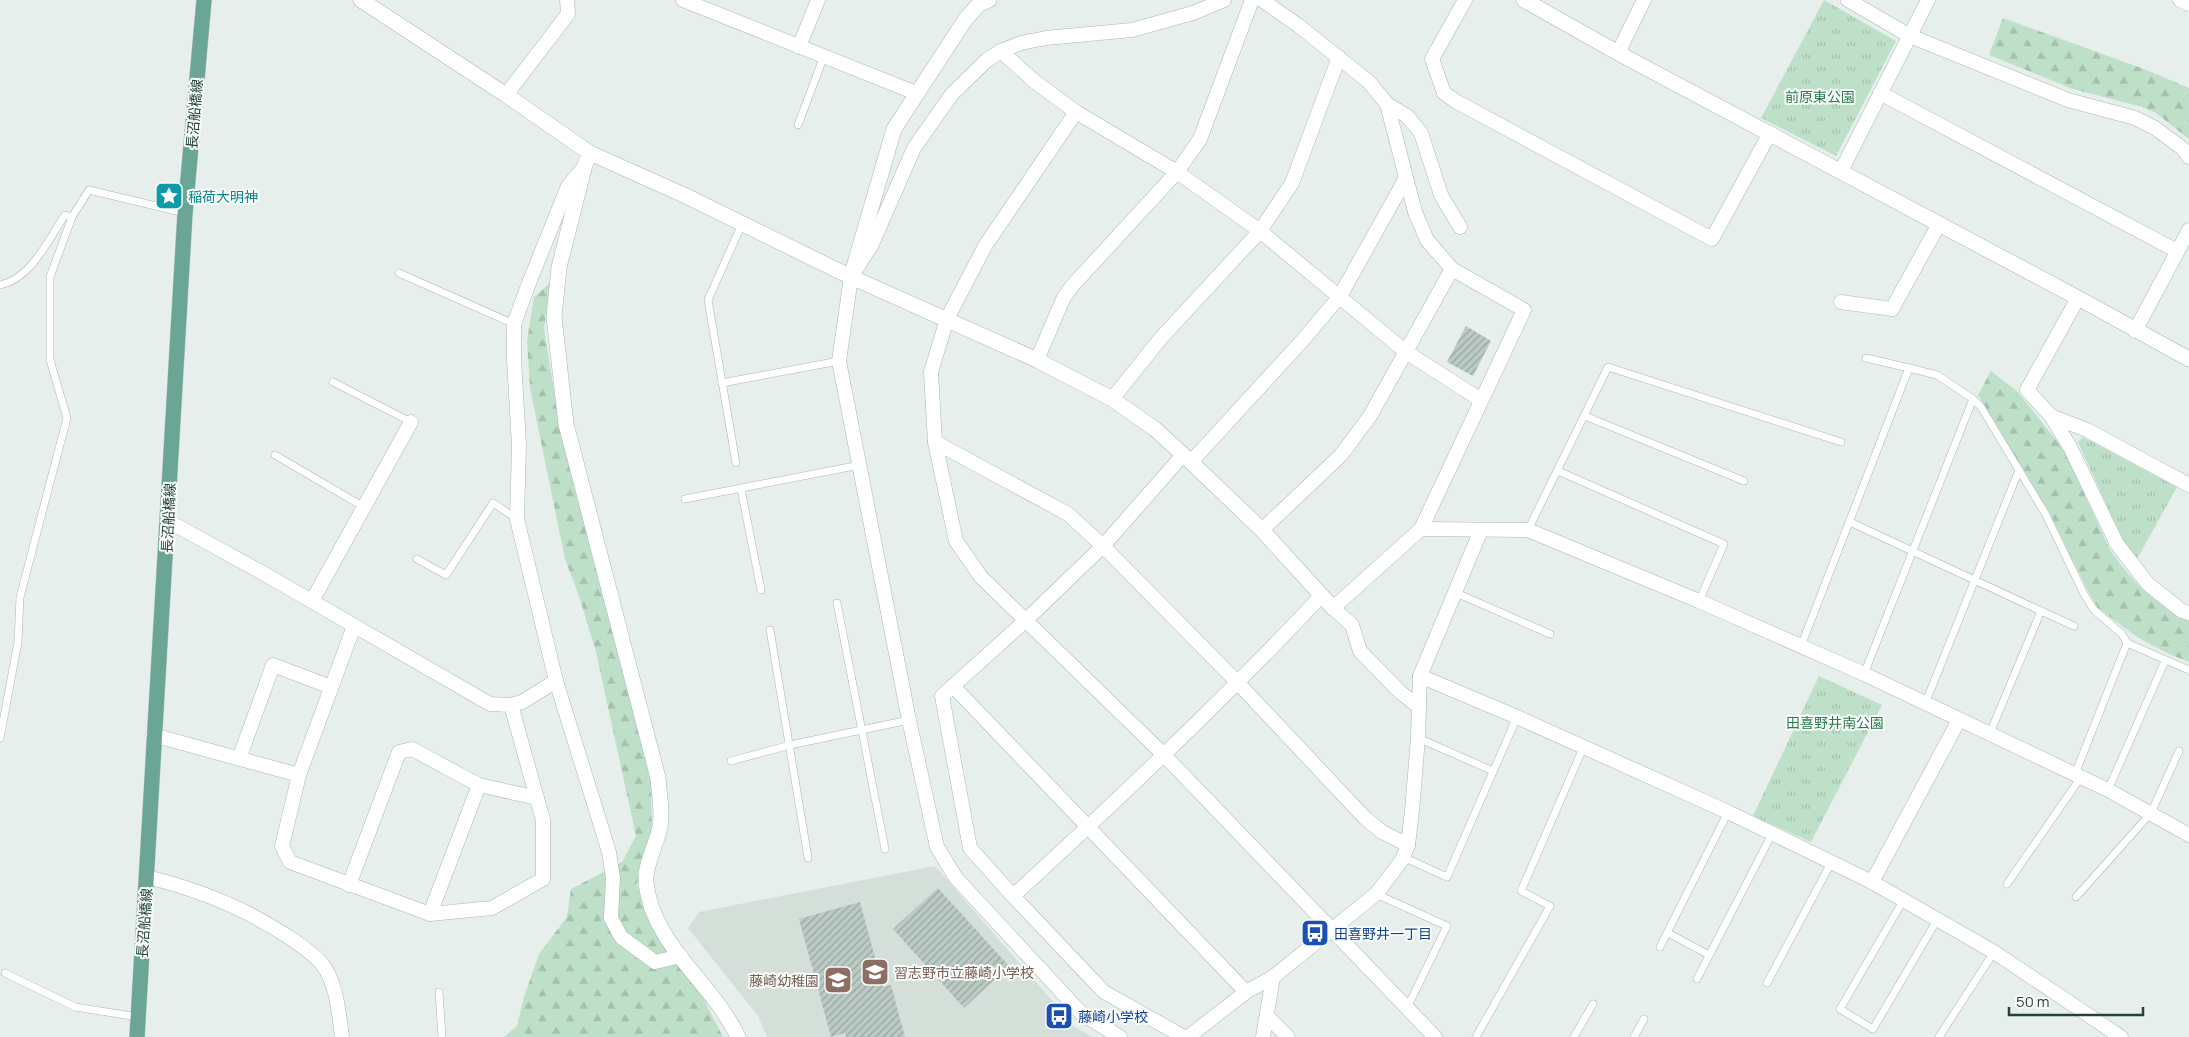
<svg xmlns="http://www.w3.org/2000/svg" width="2189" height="1037" font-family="Manrope,'Noto Sans JP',sans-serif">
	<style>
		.built { fill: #d4dfda }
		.forest { fill: url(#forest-firs) }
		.park { fill: url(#park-tufts) }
		.building { fill: url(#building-hatch) }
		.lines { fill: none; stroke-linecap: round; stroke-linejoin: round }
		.service-casing { stroke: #a8b8b2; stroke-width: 8 }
		.minor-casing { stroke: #a8b8b2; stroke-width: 15 }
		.tertiary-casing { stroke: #a8b8b2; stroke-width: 16 }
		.primary-casing { stroke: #c2cac8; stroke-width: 16 }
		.service { stroke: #fff; stroke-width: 7 }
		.minor { stroke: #fff; stroke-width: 14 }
		.tertiary { stroke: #fff; stroke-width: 15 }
		.primary { stroke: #6aa596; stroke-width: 15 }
		.labels { text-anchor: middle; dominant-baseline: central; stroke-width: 4; stroke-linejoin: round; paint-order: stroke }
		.park-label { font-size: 14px; fill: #2d7a4b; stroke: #f7fbf9 }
		.street-label { font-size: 14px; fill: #24423a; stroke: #f7fbf9 }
		.culture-label { font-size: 14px; fill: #0d838f; stroke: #f7fbf9; text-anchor: start }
		.transit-label { font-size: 14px; fill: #164399; stroke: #f7fbf9; text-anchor: start }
		.education-label { font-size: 14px; fill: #785e54; stroke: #f7fbf9; text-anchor: start }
	</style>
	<defs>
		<pattern id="forest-firs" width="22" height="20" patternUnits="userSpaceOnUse" patternTransform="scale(1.25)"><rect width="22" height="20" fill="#bfe0c8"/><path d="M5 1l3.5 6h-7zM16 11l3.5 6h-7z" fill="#a4c1ad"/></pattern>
		<pattern id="park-tufts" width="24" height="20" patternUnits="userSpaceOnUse" patternTransform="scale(1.25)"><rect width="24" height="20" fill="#bfe0c8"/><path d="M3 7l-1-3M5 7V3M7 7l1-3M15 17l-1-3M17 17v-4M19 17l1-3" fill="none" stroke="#a4c1ad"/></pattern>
		<pattern id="building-hatch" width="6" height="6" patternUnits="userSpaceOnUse" patternTransform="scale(1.25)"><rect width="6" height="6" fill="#bbcac4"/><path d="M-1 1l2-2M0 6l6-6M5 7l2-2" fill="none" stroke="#98a6a0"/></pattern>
	</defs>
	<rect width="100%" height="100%" fill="#e6efeb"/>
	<polygon class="built" points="935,866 1075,1027 1092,1037 767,1037 758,1016 688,928 699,912"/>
	<g class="forest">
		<polygon points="2003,18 2144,69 2189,88 2189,139 2156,113 2142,107 2073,89 1989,55"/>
		<polygon points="551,282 544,328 559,424 651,778 652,833 637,884 647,918 696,984 723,1037 504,1037 517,1026 524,997 539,954 567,917 571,889 622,862 636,836 596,652 579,596 565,559 530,388 527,341 534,297"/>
		<polygon points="1991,371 2017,391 2064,450 2110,550 2125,570 2143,590 2178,617 2189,621 2189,662 2169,654 2137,637 2098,608 2089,593 2049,512 1978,395"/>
	</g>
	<g class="park">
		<polygon points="1824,0 1896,41 1836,156 1761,118"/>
		<polygon points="2083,437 2177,487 2137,559 2122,539 2078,442"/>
		<polygon points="1819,676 1882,705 1811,842 1753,816"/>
	</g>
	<g class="building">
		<polygon points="1466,326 1491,341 1473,376 1447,362"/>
		<polygon points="938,888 1009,966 964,1008 893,929"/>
		<polygon points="860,902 883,987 891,985 905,1037 846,1037 845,1033 831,1037 799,919"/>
	</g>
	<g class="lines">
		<defs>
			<g id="service">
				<polyline points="798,125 824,56"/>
				<polyline points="399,273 514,324"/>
				<path d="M0 285C31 279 48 240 65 215L72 217"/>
				<polyline points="1866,358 1909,368"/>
				<polyline points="333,382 411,422"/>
				<polyline points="722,383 839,361"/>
				<polyline points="1585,416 1744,481"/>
				<polyline points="275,455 364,507"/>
				<polyline points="736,463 708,300 742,224"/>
				<polyline points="1558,471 1724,544 1699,601"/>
				<polyline points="741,489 761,590"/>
				<polyline points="685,499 860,465"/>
				<polyline points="1850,522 2041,611 1990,733"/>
				<polyline points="1528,530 1608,367 1841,442"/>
				<polyline points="417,559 446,575 493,503 517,519"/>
				<polyline points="1454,592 1550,634"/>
				<polyline points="837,603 885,849"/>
				<polyline points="2041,611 2074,626"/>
				<polyline points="770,630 808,858"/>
				<polyline points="1801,646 1909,368 1937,375 1973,399 1981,407 2046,515 2084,594 2094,610 2122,634 2127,643 2189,670"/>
				<polyline points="1864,674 1973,399"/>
				<polyline points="1925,704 2019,470"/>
				<polyline points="0,738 18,642 20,597 67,418 50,360 50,277 72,217 89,190 185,213"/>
				<polyline points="1418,738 1493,771"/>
				<polyline points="731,761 790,745 909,720"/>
				<polyline points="2075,774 2127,643"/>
				<polyline points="2108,790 2165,661"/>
				<polyline points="1403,857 1447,877 1517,717"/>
				<polyline points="2007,884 2081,777"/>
				<polyline points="1376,894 1447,926 1407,1008"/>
				<polyline points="2076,897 2151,813 2179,751"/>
				<polyline points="1903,901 1840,1009 1873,1029 1937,920"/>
				<polyline points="1668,933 1709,955"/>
				<polyline points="1660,947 1728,812"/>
				<polyline points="5,973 75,1007 138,1017"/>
				<polyline points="1697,979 1772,834"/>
				<polyline points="1767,983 1831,863"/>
				<polyline points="439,992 442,1037"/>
				<polyline points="1476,1037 1550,906 1521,891 1584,746"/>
				<polyline points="1574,1037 1593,1004"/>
				<polyline points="1634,1037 1644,1019"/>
				<polyline points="1939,1037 1994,952"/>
			</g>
			<g id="minor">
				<polyline points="683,0 916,93"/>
				<polyline points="1262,0 1299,26 1369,82 1387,104 1415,212 1427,240 1452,269 1524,310 1421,529"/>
				<polyline points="1465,0 1432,59 1444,93 1457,102 1712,239 1770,133"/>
				<polyline points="1848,0 1910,36 2068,100 2135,118 2155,128 2182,148 2189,157"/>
				<polyline points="2180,0 2189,4"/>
				<polyline points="799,47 818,0"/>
				<polyline points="1001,51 1034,81 1076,112 1177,172 1260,231 1406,352 1481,400"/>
				<polyline points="1618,53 1644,0"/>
				<polyline points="1880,93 2177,251"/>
				<polyline points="506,95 568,14 567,0"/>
				<polyline points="1387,104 1407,116 1421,133 1441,195 1460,227"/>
				<polyline points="1076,112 985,246 947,319 931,372 935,442 956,541 981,577 1163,754 1435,1037"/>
				<polyline points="585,166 568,186 529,283 514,324 514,360 519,445 517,519 556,681 609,852 613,878 611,918 621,937 655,962 681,956"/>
				<polyline points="1841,171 1928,0"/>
				<polyline points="2078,298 2027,390 2051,416 2070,447 2117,544 2148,584 2182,611 2189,613"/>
				<polyline points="1841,302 1892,309 1939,224"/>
				<polyline points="2135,331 2189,230"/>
				<polyline points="1037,360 1064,297 1073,285 1177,172 1200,139 1252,0"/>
				<polyline points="1112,399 1161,338 1260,231 1292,183 1339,57"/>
				<polyline points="2051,416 2087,430 2189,485"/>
				<polyline points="935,442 1068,514 1103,546 1238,683 1365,818 1382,832 1408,845"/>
				<polyline points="1183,455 1103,546 1025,621 942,696 970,848 1013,896 1104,992 1184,1037"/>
				<polyline points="1191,462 1302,341 1340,296 1406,178"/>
				<polyline points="168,521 261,572 490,704 511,705 543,820 543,879 492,908 430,914 290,862 282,846 299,775 354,626"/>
				<polyline points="1262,530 1341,455 1370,416 1452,269"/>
				<polyline points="312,601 411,422"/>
				<polyline points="1420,676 1517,717 1728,812 1872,882 1994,952 2121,1037"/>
				<polyline points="953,686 1246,992"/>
				<polyline points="511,705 522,702 556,681"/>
				<polyline points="1418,706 1400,692 1360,651 1352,625 1333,608 1421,529 1528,530 1699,601 1864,674 2108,790 2189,835"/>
				<polyline points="153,735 299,775"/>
				<polyline points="239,759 273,665 331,687"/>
				<path d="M147 877C197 889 243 907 287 936 299 944 313 953 322 964 337 983 339 1015 342 1037"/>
				<polyline points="1872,882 1959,720"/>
				<polyline points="349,885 399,752 412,749 479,785 537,798"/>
				<path d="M1013 896C1118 800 1223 701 1321 596"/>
				<polyline points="430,914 479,785"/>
				<polyline points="1267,1016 1288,1037"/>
				<polyline points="1120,1037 1082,1014 956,878 937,847 909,720 839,361 851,277 872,244 914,148 952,94 987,60 1001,51 1021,43 1046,38 1132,30 1193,13 1224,0"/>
				<polyline points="1188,1037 1246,992 1273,977 1376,894 1402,860 1408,845 1412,811 1418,738 1420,676 1481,530"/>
				<polyline points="1263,1037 1273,977"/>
			</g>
			<g id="tertiary">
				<polyline points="361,0 506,95 590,153 686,196 851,277 1037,360 1112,399 1155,429 1191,462 1262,530 1333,608"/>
				<polyline points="1524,0 1618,53 2078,298 2189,359"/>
				<path d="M590 153 585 165 559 267 554 317 566 424 658 778C659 793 663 812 660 827 657 843 644 867 646 882 652 945 713 983 738 1037"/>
				<polyline points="851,277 894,129 965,20 979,4 989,0"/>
			</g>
			<polyline id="primary" points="137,1037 185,213 204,0"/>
		</defs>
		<use href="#service" class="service-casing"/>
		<use href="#minor" class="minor-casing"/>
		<use href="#tertiary" class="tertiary-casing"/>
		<use href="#primary" class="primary-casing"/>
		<use href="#service" class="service"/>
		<use href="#minor" class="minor"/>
		<use href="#tertiary" class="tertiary"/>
		<use href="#primary" class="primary"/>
	</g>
	<defs>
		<symbol id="sight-square" viewBox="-11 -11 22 22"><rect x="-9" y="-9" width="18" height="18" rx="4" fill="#0f9aa8" stroke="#f7fbf9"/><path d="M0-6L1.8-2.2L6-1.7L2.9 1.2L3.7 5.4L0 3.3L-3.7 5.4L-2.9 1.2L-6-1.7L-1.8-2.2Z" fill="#fff"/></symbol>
		<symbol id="bus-square" viewBox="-11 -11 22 22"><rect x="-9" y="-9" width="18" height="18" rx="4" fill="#1a4fb4" stroke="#f7fbf9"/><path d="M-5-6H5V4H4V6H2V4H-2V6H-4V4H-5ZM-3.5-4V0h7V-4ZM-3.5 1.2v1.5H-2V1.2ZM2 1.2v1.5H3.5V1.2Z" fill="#fff"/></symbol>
		<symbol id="school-square" viewBox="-11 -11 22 22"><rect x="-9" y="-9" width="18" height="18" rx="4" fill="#8d6e63" stroke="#f7fbf9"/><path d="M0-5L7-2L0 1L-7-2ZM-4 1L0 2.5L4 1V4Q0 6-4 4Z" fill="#fff"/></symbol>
	</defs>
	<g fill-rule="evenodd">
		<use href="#sight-square" x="153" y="180" width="32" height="32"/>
		<use href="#bus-square" x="1299" y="917" width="32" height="32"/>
		<use href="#school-square" x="859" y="956" width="32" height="32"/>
		<use href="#school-square" x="822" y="964" width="32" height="32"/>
		<use href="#bus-square" x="1043" y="1000" width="32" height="32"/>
	</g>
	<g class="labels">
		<g class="park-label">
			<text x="1820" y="96">前原東公園</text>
			<text x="1835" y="722">田喜野井南公園</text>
		</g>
		<g class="street-label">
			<text transform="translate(194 114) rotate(-85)">長沼船橋線</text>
			<text transform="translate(168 518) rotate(-87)">長沼船橋線</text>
			<text transform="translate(144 923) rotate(-86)">長沼船橋線</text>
		</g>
		<g class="culture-label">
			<text x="188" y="196">稲荷大明神</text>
		</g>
		<g class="transit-label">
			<text x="1334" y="933">田喜野井一丁目</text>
			<text x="1078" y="1016">藤崎小学校</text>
		</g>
		<g class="education-label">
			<text x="894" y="972">習志野市立藤崎小学校</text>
			<text x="819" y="980" text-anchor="end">藤崎幼稚園</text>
		</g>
	</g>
	<path d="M2009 1007v8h134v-8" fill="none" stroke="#24423a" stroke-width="2.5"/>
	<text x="2016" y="1007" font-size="15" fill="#24423a" stroke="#f7fbf9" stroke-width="4" paint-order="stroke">50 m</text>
</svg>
